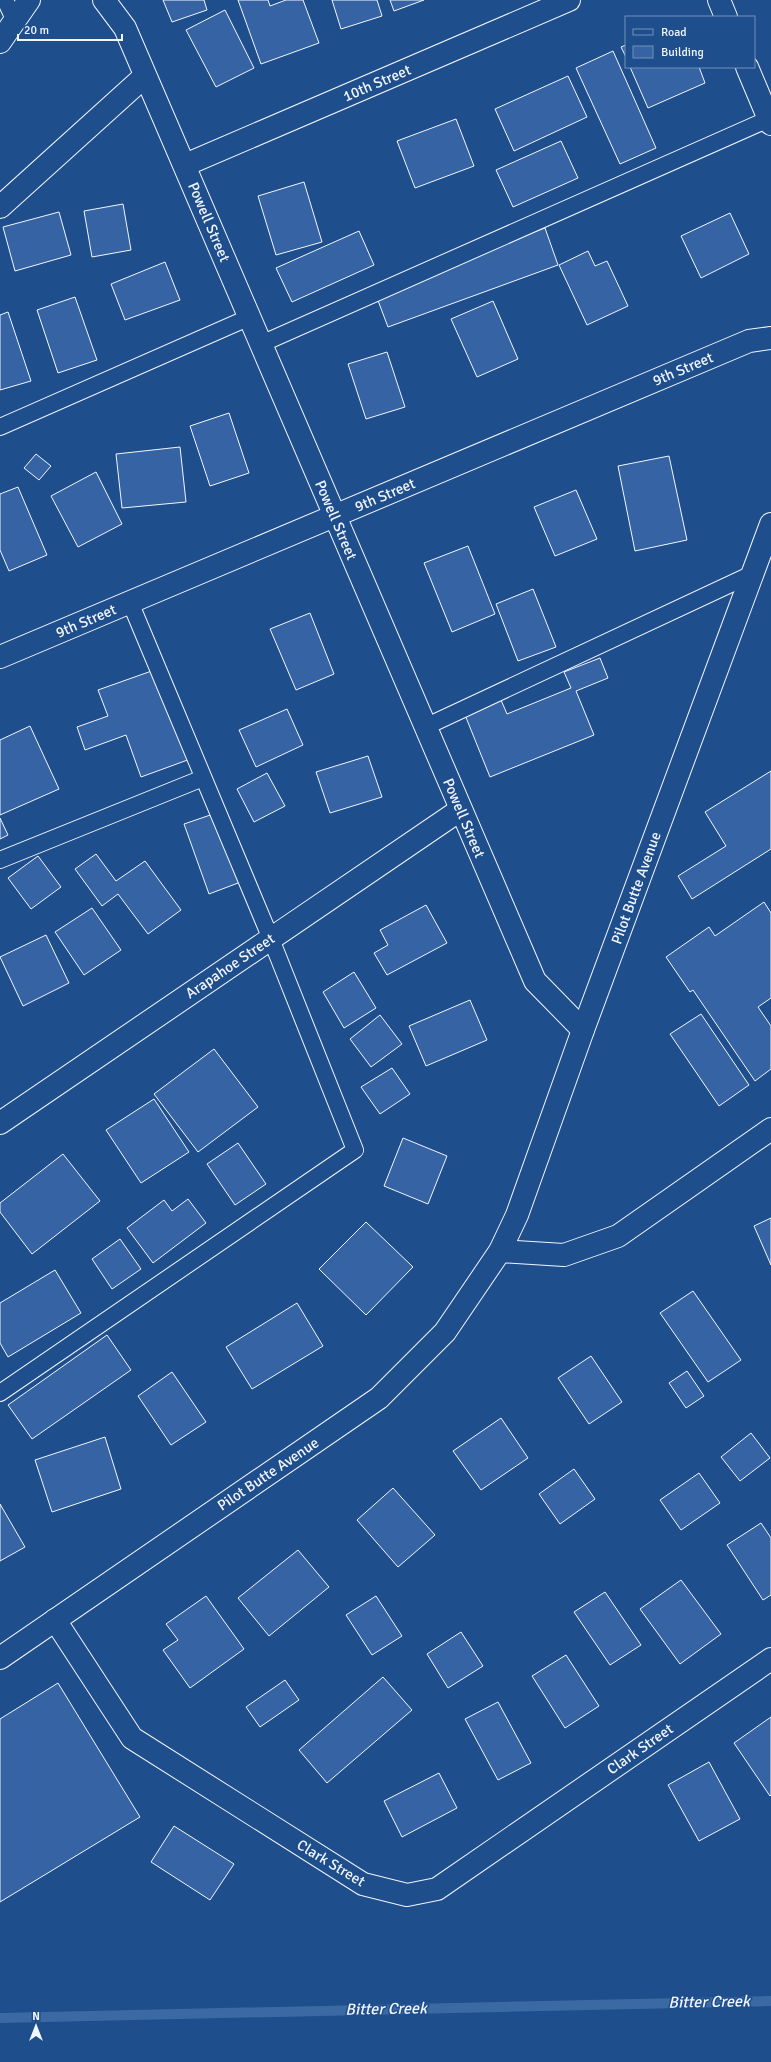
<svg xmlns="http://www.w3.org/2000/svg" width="771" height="2062" font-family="Signika,sans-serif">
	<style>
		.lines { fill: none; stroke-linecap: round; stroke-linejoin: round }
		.stream { stroke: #3b69a3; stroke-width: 10 }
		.building { fill: #3563a3; stroke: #f2f6ff }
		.lane-casing { stroke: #f2f6ff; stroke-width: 18 }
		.street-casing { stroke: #f2f6ff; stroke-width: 24 }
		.secondary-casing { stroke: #f2f6ff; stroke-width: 24 }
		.primary-casing { stroke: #f2f6ff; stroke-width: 24 }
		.lane { stroke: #1f4e8c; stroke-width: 16 }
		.street { stroke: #1f4e8c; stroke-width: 22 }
		.secondary { stroke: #1f4e8c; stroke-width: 22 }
		.primary { stroke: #1f4e8c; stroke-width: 22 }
		.labels { text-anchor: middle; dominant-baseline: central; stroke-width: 3; stroke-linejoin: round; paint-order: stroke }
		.street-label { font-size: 15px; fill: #f2f6ff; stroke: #1f4e8c }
		.water-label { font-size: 16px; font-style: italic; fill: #f2f6ff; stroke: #1f4e8c }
	</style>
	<rect width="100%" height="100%" fill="#1f4e8c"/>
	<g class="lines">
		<polyline class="stream" points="0,2018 771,2001"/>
	</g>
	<g class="building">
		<polygon points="163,0 204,0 207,10 172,22"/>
		<polygon points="238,0 268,0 270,6 286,0 303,0 319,43 261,64"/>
		<polygon points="332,0 377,0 382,16 341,29"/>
		<polygon points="390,0 424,0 394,11"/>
		<polygon points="225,10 254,68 216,87 186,30"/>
		<polygon points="626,45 626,57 621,47"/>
		<polygon points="613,51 656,148 620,164 576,68"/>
		<polygon points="630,67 699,67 705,83 648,108"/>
		<polygon points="568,76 587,117 514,151 495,109"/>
		<polygon points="456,119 474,166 415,188 397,141"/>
		<polygon points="561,141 578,178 513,207 496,170"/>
		<polygon points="304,182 322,242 276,255 258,196"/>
		<polygon points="123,204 131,250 92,257 84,211"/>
		<polygon points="59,212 71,255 15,271 3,227"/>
		<polygon points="730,213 749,254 701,278 681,236"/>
		<polygon points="545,228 558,265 388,327 374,290"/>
		<polygon points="359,231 374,265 292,302 276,268"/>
		<polygon points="588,251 595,266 607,261 628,306 587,325 559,265"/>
		<polygon points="165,262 180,300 125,320 111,284"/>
		<polygon points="75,297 97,360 58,373 37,310"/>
		<polygon points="493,301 518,359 477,377 451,319"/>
		<polygon points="8,312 31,381 0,390 0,315"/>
		<polygon points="387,352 405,407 366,419 348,364"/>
		<polygon points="229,413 249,473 210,486 190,426"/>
		<polygon points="180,447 186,502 122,508 116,454"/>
		<polygon points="36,454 51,466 39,480 24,468"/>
		<polygon points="669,456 687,540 635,551 618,466"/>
		<polygon points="96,472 122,524 78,547 51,496"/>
		<polygon points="18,487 47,555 9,571 0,550 0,494"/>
		<polygon points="576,490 597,539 555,556 534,507"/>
		<polygon points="468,546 495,614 452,632 424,563"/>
		<polygon points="533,589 556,647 518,661 496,604"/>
		<polygon points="310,613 334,674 296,690 270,629"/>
		<polygon points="600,658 608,678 576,691 594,735 490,777 465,715 501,700 507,714 571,688 564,672"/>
		<polygon points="160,668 193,758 141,777 126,735 85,750 77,727 108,716 98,690"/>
		<polygon points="287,709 303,745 256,767 239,730"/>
		<polygon points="30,726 59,789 0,815 0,740"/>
		<polygon points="368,756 382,797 330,813 316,772"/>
		<polygon points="771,771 771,849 692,899 678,876 726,846 705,812"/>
		<polygon points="267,773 285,806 254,822 237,789"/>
		<polygon points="222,811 246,880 209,894 184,824"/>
		<polygon points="0,818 8,835 0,839"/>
		<polygon points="96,854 116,881 145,861 181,910 148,934 118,894 102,906 75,869"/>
		<polygon points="38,856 61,887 31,909 8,878"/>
		<polygon points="764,902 771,913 771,998 758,1007 771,1026 771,1069 755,1081 693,990 690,992 666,957 709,927 715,936"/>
		<polygon points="426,905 447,943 387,975 374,953 388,945 380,930"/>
		<polygon points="92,908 121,950 84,975 55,932"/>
		<polygon points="46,935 69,983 23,1006 0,957"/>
		<polygon points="354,972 376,1008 344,1028 323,992"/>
		<polygon points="470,1000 487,1040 426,1066 409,1026"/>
		<polygon points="701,1014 749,1085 719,1106 670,1034"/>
		<polygon points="380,1015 402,1044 371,1067 350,1039"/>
		<polygon points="214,1049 258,1107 198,1152 154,1094"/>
		<polygon points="392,1068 410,1094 380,1114 361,1087"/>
		<polygon points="154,1099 189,1152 141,1183 106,1130"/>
		<polygon points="403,1138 447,1156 428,1204 384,1186"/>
		<polygon points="238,1143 266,1184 235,1205 207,1164"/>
		<polygon points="63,1154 100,1201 32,1254 0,1212 0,1203"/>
		<polygon points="188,1199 206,1223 153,1263 127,1228 164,1200 172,1211"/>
		<polygon points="771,1218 771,1265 754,1226"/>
		<polygon points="366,1222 413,1267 366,1315 319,1269"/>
		<polygon points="120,1239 141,1269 112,1289 92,1259"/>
		<polygon points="55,1270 81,1313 8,1357 0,1343 0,1303"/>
		<polygon points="693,1291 741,1360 708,1382 660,1313"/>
		<polygon points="297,1303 323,1346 252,1389 226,1347"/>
		<polygon points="107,1335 131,1370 32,1439 8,1405"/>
		<polygon points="591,1356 622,1402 589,1424 558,1378"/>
		<polygon points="687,1371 704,1396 686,1408 669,1383"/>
		<polygon points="172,1372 206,1422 171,1445 138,1396"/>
		<polygon points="501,1418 528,1458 481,1490 453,1451"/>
		<polygon points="751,1433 770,1458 740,1481 721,1457"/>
		<polygon points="105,1437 121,1489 52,1512 35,1460"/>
		<polygon points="574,1469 595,1499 560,1524 539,1494"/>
		<polygon points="699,1473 720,1503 681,1530 660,1500"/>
		<polygon points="393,1488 435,1535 398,1567 357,1520"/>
		<polygon points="0,1504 25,1547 0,1561"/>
		<polygon points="761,1523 771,1538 771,1595 763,1600 727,1545"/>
		<polygon points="298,1550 329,1587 269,1636 238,1598"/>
		<polygon points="681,1580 721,1634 680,1664 640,1609"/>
		<polygon points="605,1592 641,1645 610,1665 574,1612"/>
		<polygon points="206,1596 244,1649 190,1688 163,1650 178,1640 166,1624"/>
		<polygon points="376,1596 402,1636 372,1655 346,1615"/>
		<polygon points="461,1632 483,1666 448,1688 427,1654"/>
		<polygon points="566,1655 599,1706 565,1728 532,1676"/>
		<polygon points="383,1677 412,1710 327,1783 299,1750"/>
		<polygon points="285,1680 299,1700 260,1727 246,1707"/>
		<polygon points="58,1683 140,1817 0,1902 0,1719"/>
		<polygon points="498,1702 531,1763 498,1780 465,1719"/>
		<polygon points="771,1717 771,1795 770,1796 734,1743"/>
		<polygon points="709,1762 740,1819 699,1841 668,1785"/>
		<polygon points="439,1773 457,1808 402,1837 384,1801"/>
		<polygon points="174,1826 234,1864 210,1900 151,1862"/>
	</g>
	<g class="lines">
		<defs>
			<g id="lane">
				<polyline points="5,0 15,21"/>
				<polyline points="261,344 771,118"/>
				<polyline points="0,427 250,317"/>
				<polyline points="425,727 752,574"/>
				<polyline points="0,860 203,778"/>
				<polyline points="0,1393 355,1150 271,939 130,602"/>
			</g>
			<g id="street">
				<polyline points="104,0 125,28 535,981 583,1030"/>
				<polyline points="719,0 726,17"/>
				<polyline points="747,67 771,124"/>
				<polyline points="185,165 569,0"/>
				<polyline points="0,207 145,76"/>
				<polyline points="0,657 749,341 771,338"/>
				<polyline points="0,1123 460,810"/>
				<polyline points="500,1251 564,1255 618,1236 771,1129"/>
				<polyline points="55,1620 132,1738 363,1884 407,1895 437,1889 771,1659"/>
			</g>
			<polyline id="secondary" points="0,42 29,0"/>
			<polyline id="primary" points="0,1658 379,1398 445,1332 500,1251 517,1215 583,1030 771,524"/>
		</defs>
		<use href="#lane" class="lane-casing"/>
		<use href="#street" class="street-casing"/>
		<use href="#secondary" class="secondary-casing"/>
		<use href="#primary" class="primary-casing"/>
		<use href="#lane" class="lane"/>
		<use href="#street" class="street"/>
		<use href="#secondary" class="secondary"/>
		<use href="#primary" class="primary"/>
	</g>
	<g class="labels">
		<g class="street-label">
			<text transform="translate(377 83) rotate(-23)">10th Street</text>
			<text transform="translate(209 222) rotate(67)">Powell Street</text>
			<text transform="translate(683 369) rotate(-23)">9th Street</text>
			<text transform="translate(385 495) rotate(-23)">9th Street</text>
			<text transform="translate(336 520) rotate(67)">Powell Street</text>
			<text transform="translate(86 621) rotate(-23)">9th Street</text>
			<text transform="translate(464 818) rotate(67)">Powell Street</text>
			<text transform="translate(636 888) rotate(-70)">Pilot Butte Avenue</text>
			<text transform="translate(230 966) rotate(-34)">Arapahoe Street</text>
			<text transform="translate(268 1474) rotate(-34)">Pilot Butte Avenue</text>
			<text transform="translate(640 1749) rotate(-35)">Clark Street</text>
			<text transform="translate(331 1863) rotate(31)">Clark Street</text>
		</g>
		<g class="water-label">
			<text transform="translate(709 2002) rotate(-1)">Bitter Creek</text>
			<text transform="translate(386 2009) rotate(-1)">Bitter Creek</text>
		</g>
	</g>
	<rect x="625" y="16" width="130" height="52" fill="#1f4e8c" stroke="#7391ba"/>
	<rect x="633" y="29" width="20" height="6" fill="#1f4e8c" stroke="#7391ba"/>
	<text x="661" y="36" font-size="12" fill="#f2f6ff">Road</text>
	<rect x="633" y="46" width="20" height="12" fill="#3563a3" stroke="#7391ba"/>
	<text x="661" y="56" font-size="12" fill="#f2f6ff">Building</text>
	<g transform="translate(36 2026)" stroke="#1f4e8c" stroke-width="3" paint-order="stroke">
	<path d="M0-3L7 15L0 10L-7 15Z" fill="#f2f6ff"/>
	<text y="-6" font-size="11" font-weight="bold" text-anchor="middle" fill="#f2f6ff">N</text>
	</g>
	<path d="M18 34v6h104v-6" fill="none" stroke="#f2f6ff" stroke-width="2"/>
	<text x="24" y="34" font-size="12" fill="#f2f6ff" stroke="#1f4e8c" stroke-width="3" paint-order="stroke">20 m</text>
</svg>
